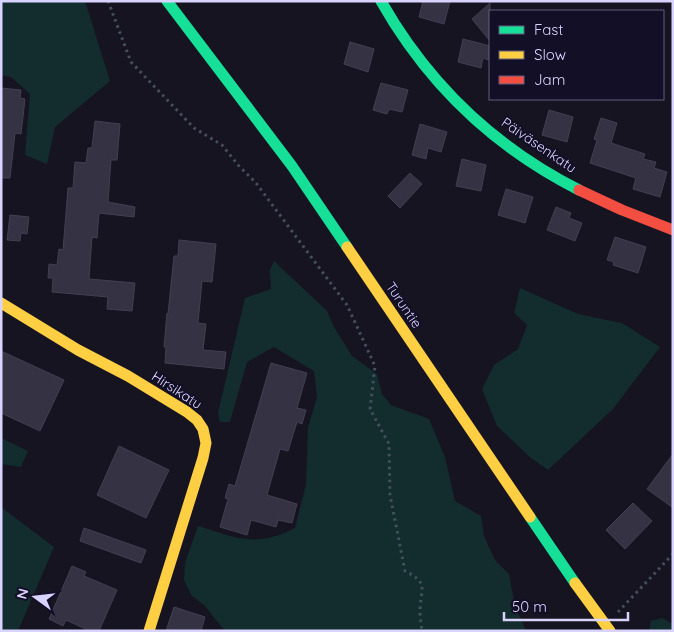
<svg xmlns="http://www.w3.org/2000/svg" width="674" height="632" font-family="Quicksand,sans-serif">
	<style>
		.green { fill: #132c2d }
		.building { fill: #343243; stroke: #433f54 }
		.lines { fill: none; stroke-linecap: round; stroke-linejoin: round }
		.path { stroke: #44505f; stroke-width: 3; stroke-dasharray: 2.5 4; stroke-linecap: butt }
		.fast { stroke: #16e098; stroke-width: 11 }
		.slow { stroke: #ffcf43; stroke-width: 11 }
		.jam { stroke: #f24e42; stroke-width: 11 }
		.slow-bridge { stroke: #ffcf43; stroke-width: 11 }
		.labels { text-anchor: middle; dominant-baseline: central; stroke-width: 4; stroke-linejoin: round; paint-order: stroke }
		.street-label { font-size: 14px; fill: #d9d4ff; stroke: #130f26 }
	</style>
	<rect width="100%" height="100%" fill="#161421"/>
	<g class="green">
		<polygon points="1,1 85,1 110,81 55,127 47,164 25,155 30,94 11,77 1,75"/>
		<path d="M274 261 327 311 334 327 352 356 377 374 382 394 391 405 429 419 445 457 455 501 481 516 484 536 495 560 509 574 515 606 526 631H225L204 605 192 596 184 580 185 563 198 526C236 538 256 548 295 528L306 484 308 428 317 397 314 371 274 347 247 362 230 422H220L218 413 245 298 271 289 270 270Z"/>
		<polygon points="520,288 578,314 622,323 660,347 613,409 548,470 531,458 497,426 482,389 494,365 518,349 527,325 514,313"/>
		<polygon points="1,438 28,451 21,467 1,464"/>
		<polygon points="1,507 54,547 18,631 1,631"/>
		<polygon points="662,618 673,624 673,631 649,631 651,621"/>
	</g>
	<g class="building">
		<polygon points="423,1 450,1 444,24 419,17"/>
		<polygon points="490,3 490,41 472,19"/>
		<polygon points="463,39 490,46 488,60 483,58 481,68 458,62"/>
		<polygon points="350,42 374,49 368,72 344,64"/>
		<polygon points="381,83 408,90 402,112 389,109 387,114 373,110"/>
		<polygon points="1,88 21,90 20,98 25,99 21,134 15,133 10,178 1,178"/>
		<polygon points="549,110 573,117 567,142 542,135"/>
		<polygon points="601,118 617,123 611,143 645,154 643,159 656,162 654,168 667,172 660,197 633,189 636,178 590,163 597,140 594,139"/>
		<polygon points="95,121 120,124 117,160 111,160 108,202 135,207 134,217 99,213 97,238 92,237 89,279 135,283 132,311 107,309 108,297 52,292 53,278 48,278 49,264 57,265 59,249 63,250 68,188 73,188 75,162 86,163 88,148 92,148"/>
		<polygon points="420,124 447,132 441,152 428,148 426,159 412,155"/>
		<polygon points="462,159 486,165 481,191 456,186"/>
		<polygon points="410,173 422,184 400,208 388,196"/>
		<polygon points="506,189 533,197 525,223 498,215"/>
		<polygon points="556,207 571,213 569,218 582,223 575,241 547,230"/>
		<polygon points="10,215 29,217 27,234 21,233 20,241 7,240"/>
		<polygon points="615,237 646,247 638,273 613,265 614,262 607,260"/>
		<polygon points="179,240 216,244 212,282 202,281 198,323 206,324 203,350 226,352 224,369 165,363 166,347 164,347 167,313 168,314 174,256 178,256"/>
		<polygon points="1,351 64,380 40,431 1,413"/>
		<polygon points="271,363 307,373 297,408 306,410 302,424 297,422 288,451 280,449 267,495 297,504 292,523 278,520 276,527 251,520 247,535 220,527 228,499 225,498 229,484 235,486"/>
		<polygon points="119,446 169,470 146,518 97,495"/>
		<polygon points="673,454 673,508 647,489"/>
		<polygon points="633,503 652,521 625,549 606,530"/>
		<polygon points="84,528 146,550 141,563 80,541"/>
		<polygon points="72,566 86,572 84,576 117,590 99,631 90,631 66,620 63,626 49,619"/>
		<polygon points="174,607 205,617 201,631 166,631"/>
	</g>
	<g class="lines">
		<g class="path">
			<path d="M108 1 131 62 194 128 222 145 238 165 256 183 347 305 375 366 370 409 389 444 390 495 405 571C429 583 421 588 420 610 420 617 421 624 422 631"/>
			<polyline points="618,612 673,554"/>
		</g>
		<g class="fast">
			<polyline points="167,1 292,166 347,247"/>
			<path d="M381 1C428 84 494 147 579 190"/>
			<polyline points="530,517 575,583"/>
		</g>
		<g class="slow">
			<polyline points="347,247 530,517"/>
			<polyline points="1,303 78,350 128,376 187,412 197,420 203,429 206,443 203,458 149,631"/>
		</g>
		<polyline class="jam" points="579,190 622,210 673,230"/>
		<polyline class="slow-bridge" points="575,583 610,631"/>
	</g>
	<g class="labels">
		<g class="street-label">
			<text transform="translate(539 145) rotate(34)">Päiväsenkatu</text>
			<text transform="translate(404 305) rotate(56)">Turuntie</text>
			<text transform="translate(177 390) rotate(33)">Hirsikatu</text>
		</g>
	</g>
	<rect width="674" height="632" fill="none" stroke="#d9d4ff" stroke-width="5"/>
	<rect x="489" y="10" width="175" height="90" fill="#130f26" stroke="#625e7d"/>
	<rect x="499" y="26" width="25" height="8" fill="#16e098" stroke="#625e7d"/>
	<text x="534" y="35" font-size="15" fill="#d9d4ff">Fast</text>
	<rect x="499" y="51" width="25" height="8" fill="#ffcf43" stroke="#625e7d"/>
	<text x="534" y="60" font-size="15" fill="#d9d4ff">Slow</text>
	<rect x="499" y="76" width="25" height="8" fill="#f24e42" stroke="#625e7d"/>
	<text x="534" y="85" font-size="15" fill="#d9d4ff">Jam</text>
	<g transform="translate(35 597) rotate(285)" stroke="#130f26" stroke-width="4" paint-order="stroke">
	<path d="M0-4L9 19L0 12L-9 19Z" fill="#d9d4ff"/>
	<text y="-8" font-size="14" font-weight="bold" text-anchor="middle" fill="#d9d4ff">N</text>
	</g>
	<path d="M504 612v8h124v-8" fill="none" stroke="#d9d4ff" stroke-width="2.5"/>
	<text x="512" y="612" font-size="15" fill="#d9d4ff" stroke="#130f26" stroke-width="4" paint-order="stroke">50 m</text>
</svg>
